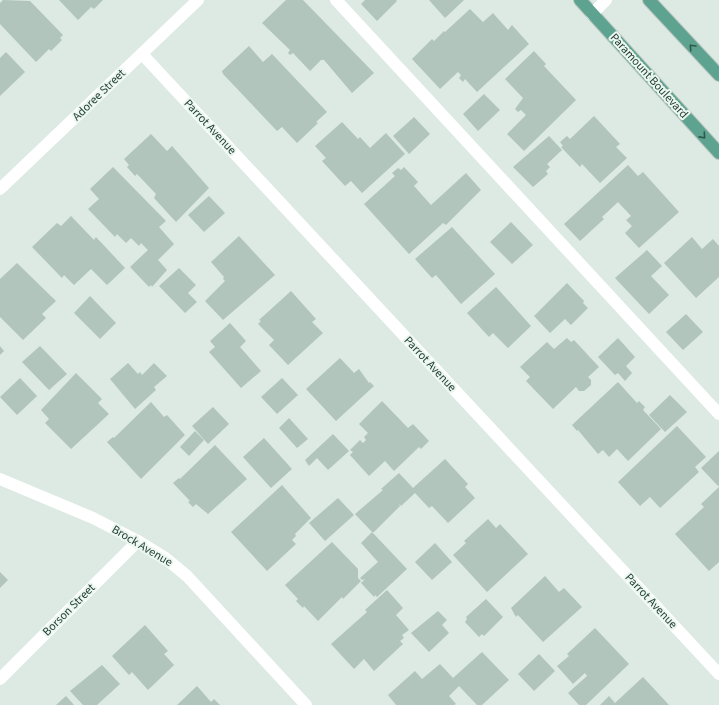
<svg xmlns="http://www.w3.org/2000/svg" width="719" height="705" font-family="'Source Sans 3',sans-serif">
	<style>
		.building { fill: #b1c5bc }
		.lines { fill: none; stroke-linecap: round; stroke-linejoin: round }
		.major-casing { stroke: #bbc4c1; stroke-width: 14 }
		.minor { stroke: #fff; stroke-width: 12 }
		.major { stroke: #5da38f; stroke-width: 12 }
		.oneway { stroke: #305a4d }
		.labels { text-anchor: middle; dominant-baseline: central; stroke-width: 4; stroke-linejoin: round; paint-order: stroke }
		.street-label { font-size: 12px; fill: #1d3a31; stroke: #ecf7f1 }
	</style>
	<rect width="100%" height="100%" fill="#dceae3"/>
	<g class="building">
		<polygon points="3,0 30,1 63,35 60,38 62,40 51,51 49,49 36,62 0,24 0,3"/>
		<polygon points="59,0 103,0 94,9 91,7 78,20"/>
		<polygon points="286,0 303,0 374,73 352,93 324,60 321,60 310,71 293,53 290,55 288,53 290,50 262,23"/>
		<polygon points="365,0 396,0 397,1 377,21 361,4"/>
		<polygon points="429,0 464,0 445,18"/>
		<polygon points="470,9 483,22 493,13 508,30 512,25 529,44 477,92 465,79 463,82 459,78 461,75 458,72 440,89 412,59 432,39 434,41 444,31 445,32"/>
		<polygon points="249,46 263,62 272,54 327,112 316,122 318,123 297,143 282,127 277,131 223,74 222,71"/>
		<polygon points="534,51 546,64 544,66 576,100 524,151 507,134 526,115 521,110 518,112 515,109 523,98 505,79"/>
		<polygon points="6,52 25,72 0,96 0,58"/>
		<polygon points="484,94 500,110 478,131 463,114"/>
		<polygon points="594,116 620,144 616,147 627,158 600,183 582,164 580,167 561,147 563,146 560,142 567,136 570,139"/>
		<polygon points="414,117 430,134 409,154 393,136"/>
		<polygon points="342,122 358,139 360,137 370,148 386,133 405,154 362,193 351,181 345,186 322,161 326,158 315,146"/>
		<polygon points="151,134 167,151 172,146 209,188 176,222 154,198 156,194 137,174 135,176 127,167 129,165 124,159"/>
		<polygon points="549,136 562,150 547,164 550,167 546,171 548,174 533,187 513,167"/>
		<polygon points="628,165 638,176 643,172 679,212 639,248 625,233 632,226 626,220 631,216 618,202 602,217 604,219 580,241 564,224"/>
		<polygon points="113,167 166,221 159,227 174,244 158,260 167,270 152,287 151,285 149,287 130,267 148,250 141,243 139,246 131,238 126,243 117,234 115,237 88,209 99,199 90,189"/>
		<polygon points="404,167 418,182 414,186 431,205 466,173 481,190 446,225 443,223 409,254 364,204 395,176 392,173 398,168 401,170"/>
		<polygon points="209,196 225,213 204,232 188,215"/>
		<polygon points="71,216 94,240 96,237 125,268 107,285 91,269 74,285 64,275 62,278 32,247 57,223 61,226"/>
		<polygon points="511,222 533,245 512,264 490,242"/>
		<polygon points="452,227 495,274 461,304 436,275 432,278 415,259"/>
		<polygon points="239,236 275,275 223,320 205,301 225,281 223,279 224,277 211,262"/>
		<polygon points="692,237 702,249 713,239 719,246 719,277 696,298 664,263"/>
		<polygon points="647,250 662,266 651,276 669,295 649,314 615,278"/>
		<polygon points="17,263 56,301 42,314 46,318 23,340 0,317 0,279"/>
		<polygon points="179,268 196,285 188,293 197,302 185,313 159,286"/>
		<polygon points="567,283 584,301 583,303 588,308 571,325 565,319 550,333 534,316"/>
		<polygon points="496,287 531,326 508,348 493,333 489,337 467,313"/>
		<polygon points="291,291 316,319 312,322 323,333 288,365 269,345 274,340 258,324 261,321 259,320"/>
		<polygon points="90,296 116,323 100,339 74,313"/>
		<polygon points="686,314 703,332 683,350 666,332"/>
		<polygon points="230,323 246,341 240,347 261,371 241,388 209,352 215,347 210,341"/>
		<polygon points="567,338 571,342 574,340 599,367 588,377 591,380 591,385 584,391 579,391 576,387 553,409 526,381 530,377 520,367 547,342 554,349"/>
		<polygon points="618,338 635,357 626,366 632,373 625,381 618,373 615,375 598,357"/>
		<polygon points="0,346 4,351 0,355"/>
		<polygon points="40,346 67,374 49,390 22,362"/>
		<polygon points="340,358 354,373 359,369 369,383 370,382 374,386 336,421 306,389"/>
		<polygon points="128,363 138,374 140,372 142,375 154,363 167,376 154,387 156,390 135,409 110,379"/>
		<polygon points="76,373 102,399 98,403 109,414 71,449 45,423 49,419 41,410"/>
		<polygon points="20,378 37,396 17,415 0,397"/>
		<polygon points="282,378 298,395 277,414 261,397"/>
		<polygon points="618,382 637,403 639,401 645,407 643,410 661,429 628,461 617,449 609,457 603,450 598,454 578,430 577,431 572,425"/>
		<polygon points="670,395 687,412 665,432 649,415"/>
		<polygon points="382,401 408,428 413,424 429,441 421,449 419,447 394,471 385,461 369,476 350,455 353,452 350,450 360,440 363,443 366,440 364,437 368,433 359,424"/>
		<polygon points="151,402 164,417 167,415 185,435 141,479 107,442 113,437 114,438"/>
		<polygon points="213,407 229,424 208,444 192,426"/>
		<polygon points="289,418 308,439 297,448 279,428"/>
		<polygon points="677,426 706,457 695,467 699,472 660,508 650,497 640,506 618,482"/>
		<polygon points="195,431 204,440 189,456 180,447"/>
		<polygon points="333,434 349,451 328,470 317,458 309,466 305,460"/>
		<polygon points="264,438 292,469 271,488 243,457"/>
		<polygon points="215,445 247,479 208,514 196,504 193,507 188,502 190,501 173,483 179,478 180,479"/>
		<polygon points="719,451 719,485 718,486 701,468"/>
		<polygon points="445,459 468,484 465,487 475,498 448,523 432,506 429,508 415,493 401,506 399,503 400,506 374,532 372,532 355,514 383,490 381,489 399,473 413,488"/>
		<polygon points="282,485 311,518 295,534 296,536 292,540 296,544 267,571 231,532"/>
		<polygon points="719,487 719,562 709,571 675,534 704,507 701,504"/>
		<polygon points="338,498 354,515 325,541 309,523"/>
		<polygon points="488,519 496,528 500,524 528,554 487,592 453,555 466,543 464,541"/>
		<polygon points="372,532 407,569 377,597 375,595 374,597 361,583 365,579 362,580 360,578 378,562 361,543"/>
		<polygon points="332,542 358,569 358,578 361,581 343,599 342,597 318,621 304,606 303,608 296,601 298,599 285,585"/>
		<polygon points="435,543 452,562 432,580 415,562"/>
		<polygon points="0,572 8,580 0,588"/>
		<polygon points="545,576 559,592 564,588 582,607 543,642 518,615 516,617 511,608"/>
		<polygon points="387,590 403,608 396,615 409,630 402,635 404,638 400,641 403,644 374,671 364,659 354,669 331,644 367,612 365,610"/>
		<polygon points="486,599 503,617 484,636 482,634 479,637 465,622 467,619 466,617"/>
		<polygon points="438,611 447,620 442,625 449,633 429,652 411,633"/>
		<polygon points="145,625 168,651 164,654 174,665 148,690 132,672 129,675 112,656"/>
		<polygon points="595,628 629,664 586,705 579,705 568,693 587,676 585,673 573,684 557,666 569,656 567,654"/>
		<polygon points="482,652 509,680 482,705 477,705 459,686 449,696 456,704 454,705 396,705 388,695 415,671 422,679 440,664 453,678"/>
		<polygon points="539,654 555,671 534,691 518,674"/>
		<polygon points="102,665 120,684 97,705 83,705 70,691"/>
		<polygon points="643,677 669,705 600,705 609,696 615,703"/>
		<polygon points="197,686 211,702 214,699 220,705 177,705"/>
		<polygon points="66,696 74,705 56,705"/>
	</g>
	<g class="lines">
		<defs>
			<g id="major">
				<polyline points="580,0 719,153"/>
				<polyline points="649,0 719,75"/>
			</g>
		</defs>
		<use href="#major" class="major-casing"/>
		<g class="minor">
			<polyline points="336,0 719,414"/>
			<polyline points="592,14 606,0"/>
			<polyline points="142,54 719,674"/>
			<polyline points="0,189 198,0"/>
			<polyline points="0,479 93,518 138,541 164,557 187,576 306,705"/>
			<polyline points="0,679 138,541"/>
		</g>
		<use href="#major" class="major"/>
	</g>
	<defs><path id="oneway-chevron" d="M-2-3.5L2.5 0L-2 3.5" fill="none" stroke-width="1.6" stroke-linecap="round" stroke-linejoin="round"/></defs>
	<g class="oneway">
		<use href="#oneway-chevron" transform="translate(692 47) rotate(-133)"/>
		<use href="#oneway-chevron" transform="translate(703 136) rotate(48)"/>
	</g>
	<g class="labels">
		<g class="street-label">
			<text transform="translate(649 76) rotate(48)">Paramount Boulevard</text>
			<text transform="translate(99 95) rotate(-44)">Adoree Street</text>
			<text transform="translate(210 127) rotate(47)">Parrot Avenue</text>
			<text transform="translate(430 364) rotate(47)">Parrot Avenue</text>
			<text transform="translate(142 546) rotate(31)">Brock Avenue</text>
			<text transform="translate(651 601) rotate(47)">Parrot Avenue</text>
			<text transform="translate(69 610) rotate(-45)">Borson Street</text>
		</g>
	</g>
</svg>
